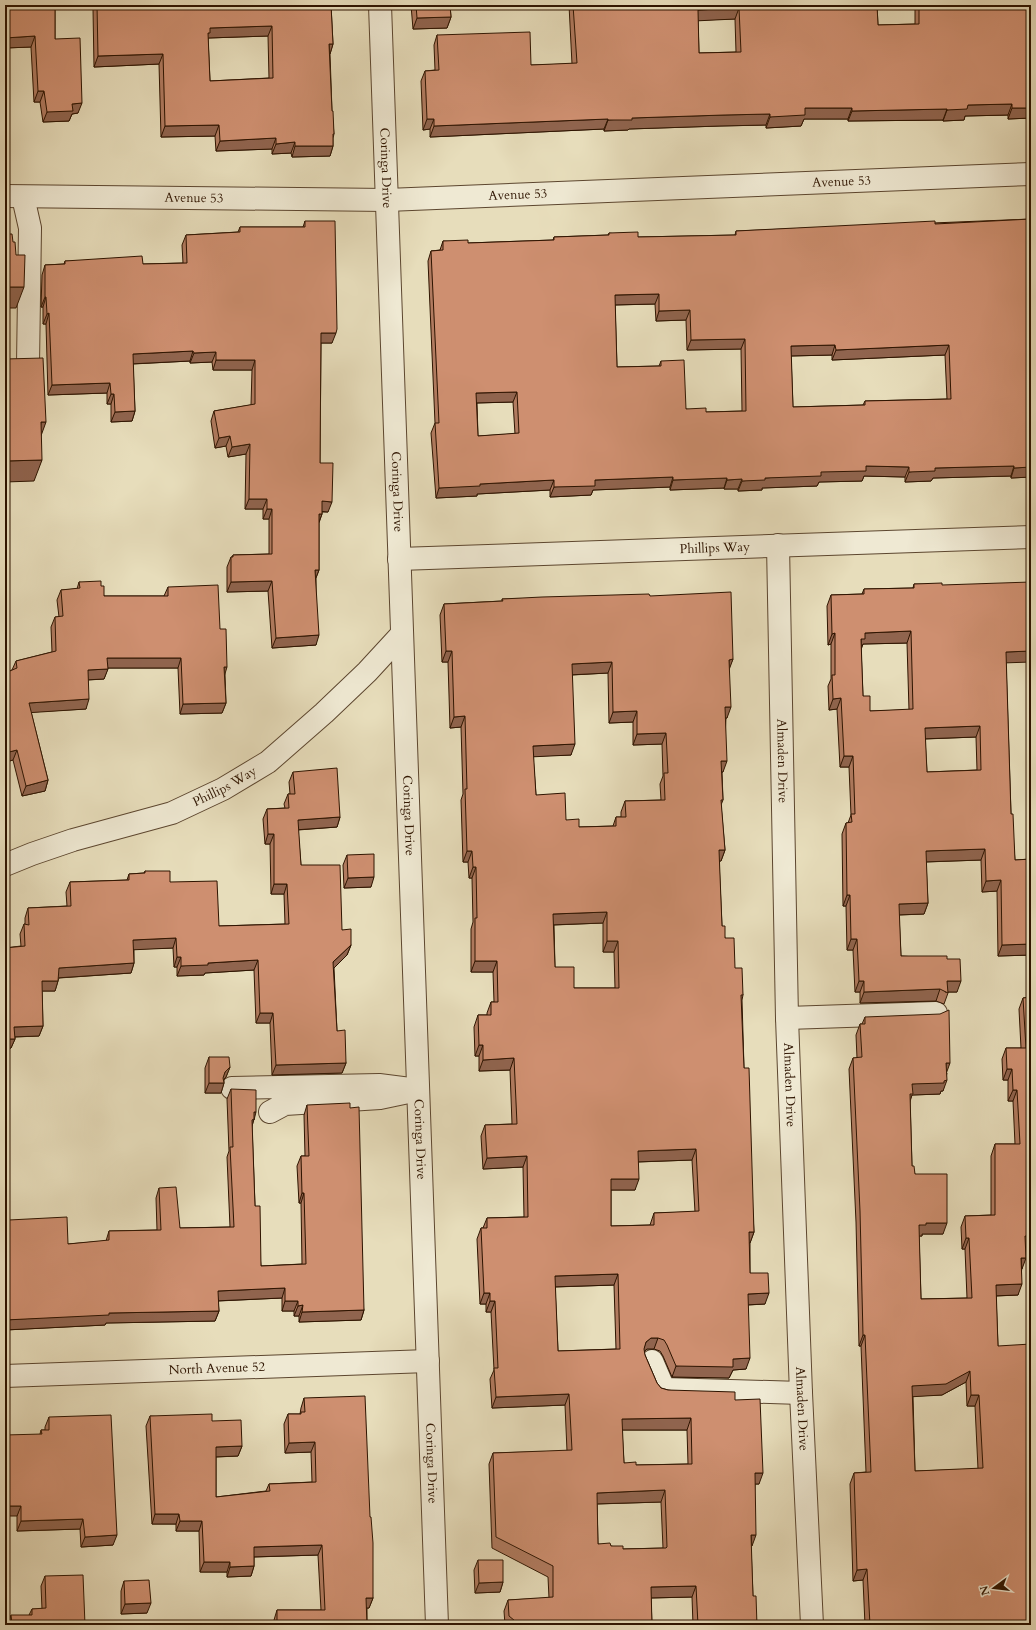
<svg xmlns="http://www.w3.org/2000/svg" width="1036" height="1630" font-family="Cardo,serif">
	<style>
		.lines { fill: none; stroke-linecap: round; stroke-linejoin: round }
		.minor-casing { stroke: #5c462f; stroke-width: 24 }
		.minor { stroke: #efe9d3; stroke-width: 22 }
		.wall { fill: #b17b60; stroke: #2e1400; fill-rule: evenodd }
		.shaded-wall { fill: #90644e; stroke: #2e1400 }
		.building { fill: #ce8f70; stroke: #2e1400; fill-rule: evenodd }
		.labels { text-anchor: middle; dominant-baseline: central; stroke-width: 3.5; stroke-linejoin: round; paint-order: stroke }
		.street-label { font-size: 13px; fill: #2e1400; stroke: #efe9d3 }
	</style>
	<rect width="100%" height="100%" fill="#e7ddbb"/>
	<filter id="stains"><feTurbulence type="fractalNoise" baseFrequency=".005" numOctaves="4"/><feColorMatrix values="0 0 0 0 .2 0 0 0 0 .09 0 0 0 0 .02 0 0 0 .5 -.17"/></filter>
	<radialGradient id="worn" r=".72"><stop offset=".6" stop-color="#630" stop-opacity="0"/><stop offset="1" stop-color="#630" stop-opacity=".3"/></radialGradient>
	<g class="lines">
		<defs>
			<g id="minor">
				<path id="s1" d="M380 5 437 1625"/>
				<path id="s2" d="M5 196 387 200 1031 174"/>
				<polyline points="23,197 30,228 28,364"/>
				<path id="s3" d="M778 545 787 1018 801 1393 812 1625"/>
				<path id="s4" d="M399 559 1031 537"/>
				<path id="s5" d="M5 865 32 854 73 840 172 813 223 789 268 762 324 713 367 672 402 634"/>
				<polyline points="787,1018 936,1013"/>
				<polyline points="232,1088 379,1085 418,1090 380,1098 285,1104 270,1112"/>
				<polyline points="652,1361 664,1389 801,1393"/>
				<path id="s6" d="M5 1376 428 1361"/>
			</g>
		</defs>
		<use href="#minor" class="minor-casing"/>
		<use href="#minor" class="minor"/>
	</g>
	<g class="wall">
		<path d="M5 5H331L333 44 330 54 332 111 334 134 333 138V146L330 156 292 157 291 153 272 154V149L216 151 215 136 161 137 159 64 94 67 93 9 55 8V39L78 113 72 114 69 121 43 122 40 102H34L31 47 5 48ZM268 36 269 78 210 81 208 38Z"/>
		<polygon points="411,5 450,5 451,17 447,28 413,29"/>
		<path d="M569 5H877L878 25 915 24V5H1031V118L1008 119V115L965 116 964 120 943 121V120L848 121V119H804L801 126 766 128V125L720 126 629 129 628 130 604 131V129L430 137V129L423 130 421 81 425 71 435 70 434 45 437 35 531 65 572 64ZM735 19 736 52 699 53 698 20Z"/>
		<path d="M1031 219V477L1011 478V476L933 478 931 481 905 482V477L864 476 862 481 819 482 817 486 762 488V490L738 491V489H724V488L670 490V487L593 490 591 495 550 497V490L477 494V496L436 498 431 433 435 423 428 261 431 251 440 250 443 241 468 243 553 240 554 237 608 235 609 233 638 237 735 235 736 231ZM655 304 656 321 686 320 687 350 741 349 742 411 706 412 686 409 661 361 659 366 617 367 615 305ZM832 355V360L945 355 947 399 865 401 863 405 793 407 791 356ZM513 402 515 434 478 436 477 403Z"/>
		<polygon points="305,221 332,343 321,343 320,463 328,512 322,512 322,514 319,523 319,570 316,578 316,645 272,648 268,591 227,592 227,567 231,557 232,557 233,555 269,554 269,519 263,519 263,509 245,509 246,454 228,457 226,446 215,448 211,421 214,411 251,405 252,370 213,370 212,362 190,363 190,361 133,364 135,411 132,421 111,422 111,404 107,404 107,393 48,395 46,324 43,324 43,307 41,307 42,275 45,265 64,264 65,261 143,264 183,263 182,245 186,235 238,232 240,227 303,227"/>
		<polygon points="79,582 101,586 104,596 164,596 168,587 220,629 225,674 226,703 222,713 180,714 178,668 108,668 104,679 88,680 86,709 31,712 48,780 45,791 22,796 13,760 6,762 5,759 5,673 12,670 16,661 52,652 51,627 55,617 59,617 57,600 61,590 77,589"/>
		<path d="M914 584 942 585 1006 663 1011 814 1015 860 1031 859V955L998 956 997 891 982 892 981 860 926 862 928 903 924 914 899 915 901 956 947 959 957 992H948V993L944 1004 936 1001 860 1003V992H855L853 950H847L846 906H843L842 834 846 823H848L851 815 849 767H840L837 709 829 710 828 686 831 679V644L828 645 827 606 831 595 862 594 864 589 913 588ZM907 643 909 710 870 711 863 696 861 648 863 644ZM976 737 977 770 927 772 925 739Z"/>
		<path d="M650 596 733 659 729 668 727 718H726L723 772H722L723 800 721 805 725 850 721 861H719L722 926 725 938 743 995 742 1000 744 1068 754 1232 750 1243V1273L765 1304 748 1305 746 1369 733 1370 729 1378 672 1377 663 1356 660 1351 654 1349H647L644 1352 645 1355 657 1383 661 1388 668 1390 735 1400 759 1484H755L751 1546 753 1596 757 1625H693L692 1597 651 1598 652 1625H505L504 1611 508 1600 549 1598 548 1577 492 1548 489 1464 493 1453 567 1451 565 1405 492 1408 490 1379 494 1370 491 1312H486V1304H480L477 1239 481 1228H483L487 1218 524 1217 523 1167 483 1169 481 1136 485 1125 512 1124 510 1070 479 1071V1056H475L474 1027 478 1015H487V1013L491 1002H494L493 972H471V929L473 922 472 878H469L468 862H463L461 800 463 794 461 727 450 728 448 662H442L440 615 444 604 502 601V599ZM608 673 609 723 633 722V745L662 744 663 776 660 784 661 800 625 801 621 812V817H616L613 826 579 827 566 820 536 795 533 756 571 755 572 675ZM603 923V952H614L615 988H574L555 967 554 925ZM692 1160 695 1212 654 1213 650 1225 611 1226V1190H635L638 1162ZM614 1285 616 1349 558 1351 555 1287ZM622 1430H687L688 1464 636 1465 624 1463ZM661 1502 663 1548 623 1549 611 1546 598 1544 597 1504Z"/>
		<polygon points="293,772 340,817 337,827 298,830 301,865 342,930 351,945 347,955 334,968 337,1031 346,1063 342,1073 272,1075 270,1023 256,1023 254,970 205,973 204,975 177,976 177,967 174,967 173,948 134,949 134,963 131,973 59,978 58,981 55,991 42,991 43,1026 39,1036 15,1037 15,1039 11,1048 5,1049 5,948 21,946 20,934 24,924 25,924 25,918 28,908 67,906 66,892 70,882 127,880 129,874 144,873 145,871 170,882 219,926 285,924 284,894 271,894 270,844 265,844 263,819 267,809 285,808 284,804 288,794 290,794 289,782"/>
		<polygon points="347,855 371,887 344,888 343,865"/>
		<path d="M1031 997 1025 1247 1018 1295 996 1296 998 1346 1031 1625H865L863 1580 853 1581 850 1484 854 1473 866 1472 861 1346H859L856 1222 849 1069 853 1058H857L856 1035 860 1024H862L865 1017 947 1073 943 1091H941L940 1094 912 1095 910 1100 912 1166 915 1174 943 1234H922V1236H919L921 1299 967 1298 965 1249H962L961 1227 965 1216 991 1215V1156L995 1144H1015L1013 1101H1008V1080H1003L1002 1059 1006 1048H1021L1019 1009 1023 998ZM966 1382 967 1406H975L978 1469 915 1471 913 1396 942 1395Z"/>
		<polygon points="209,1057 230,1067 226,1077 224,1080 224,1083 221,1093 205,1093 205,1068"/>
		<polygon points="231,1089 254,1118 252,1126 255,1206 261,1266 302,1264 301,1203 299,1203 297,1166 301,1156 305,1156 304,1115 307,1105 364,1310 361,1320 299,1322 299,1316 294,1316 294,1311 282,1311 282,1298 218,1301 219,1311 215,1321 106,1323 105,1325 5,1330 5,1207 9,1220 68,1244 106,1241 109,1231 157,1230 156,1198 159,1188 180,1228 230,1227 227,1157 229,1151 227,1099"/>
		<polygon points="304,1398 373,1598 369,1608 367,1608 367,1625 274,1625 274,1620 277,1610 321,1610 318,1555 254,1557 254,1566 251,1576 227,1577 227,1572 200,1572 199,1531 176,1531 176,1524 152,1524 146,1426 150,1416 212,1421 242,1446 238,1456 216,1457 216,1497 266,1491 269,1484 312,1482 311,1452 285,1453 284,1424 288,1414 300,1414 301,1408"/>
		<polygon points="49,1417 113,1545 81,1547 80,1529 17,1531 17,1516 40,1434 41,1430 45,1430 45,1427"/>
		<polygon points="478,1560 503,1582 500,1592 475,1593 474,1570"/>
		<polygon points="45,1576 85,1625 29,1615 32,1609 42,1609 41,1586"/>
		<polygon points="124,1581 147,1613 121,1614 121,1591"/>
		<polygon points="11,1615 12,1625 8,1625"/>
	</g>
	<g class="shaded-wall">
		<polygon points="53,5 95,5 93,9 52,8"/>
		<polygon points="739,8 735,19 694,21 698,10"/>
		<polygon points="451,17 447,28 413,29 417,18"/>
		<polygon points="272,26 268,36 208,38 207,43 204,44 210,28"/>
		<polygon points="35,36 31,47 5,48 5,38"/>
		<polygon points="329,44 333,44 330,54"/>
		<polygon points="163,54 159,64 94,67 98,56"/>
		<polygon points="38,91 44,91 40,102 34,102"/>
		<polygon points="82,103 78,113 72,114 69,121 43,122 47,112 72,104"/>
		<polygon points="1012,104 1008,115 965,116 964,120 943,121 947,110 968,105"/>
		<polygon points="805,108 852,108 848,119 804,119 801,126 766,128 770,117"/>
		<polygon points="1012,108 1031,108 1031,118 1008,119"/>
		<polygon points="947,109 943,120 848,121 852,111"/>
		<polygon points="770,114 766,125 720,126 629,129 628,130 604,131 608,120 632,118 724,115"/>
		<polygon points="427,119 434,119 430,129 423,130"/>
		<polygon points="608,119 604,129 430,137 434,126"/>
		<polygon points="219,125 215,136 161,137 165,126"/>
		<polygon points="276,138 272,149 216,151 220,141"/>
		<polygon points="295,142 291,153 272,154 276,144"/>
		<polygon points="295,146 333,146 330,156 292,157"/>
		<polygon points="5,287 24,287 16,308 5,308"/>
		<polygon points="659,294 655,304 611,305 615,295"/>
		<polygon points="45,297 46,297 43,307 41,307"/>
		<polygon points="690,310 686,320 656,321 659,311"/>
		<polygon points="49,313 46,324 43,324 47,314"/>
		<polygon points="321,333 336,333 332,343 317,343"/>
		<polygon points="745,339 741,349 687,350 691,340"/>
		<polygon points="835,345 832,355 788,356 791,346"/>
		<polygon points="949,345 945,355 832,360 836,350"/>
		<polygon points="193,351 190,361 129,364 133,354"/>
		<polygon points="216,352 212,362 190,363 194,353"/>
		<polygon points="216,360 255,360 252,370 213,370"/>
		<polygon points="110,383 107,393 48,395 52,385"/>
		<polygon points="517,392 513,402 473,403 476,393"/>
		<polygon points="111,394 114,394 111,404 107,404"/>
		<polygon points="135,411 132,421 111,422 115,412"/>
		<polygon points="41,422 46,422 38,444"/>
		<polygon points="230,436 226,446 215,448 219,438"/>
		<polygon points="250,444 246,454 228,457 232,447"/>
		<polygon points="42,460 34,481 5,482 5,461"/>
		<polygon points="866,466 909,467 905,477 864,476 862,481 819,482 817,486 762,488 762,490 738,491 742,481"/>
		<polygon points="1014,466 1011,476 933,478 931,481 905,482 909,472 935,468"/>
		<polygon points="1031,467 1031,477 1011,478 1014,468"/>
		<polygon points="673,477 670,487 593,490 591,495 550,497 554,487 595,480"/>
		<polygon points="727,478 724,488 670,490 673,480"/>
		<polygon points="742,479 738,489 724,489 727,480"/>
		<polygon points="554,480 550,490 477,494 477,496 436,498 439,488 480,484"/>
		<polygon points="249,499 267,499 263,509 245,509"/>
		<polygon points="322,501 332,502 328,512 318,511"/>
		<polygon points="267,509 272,509 269,519 263,519"/>
		<polygon points="319,514 322,514 318,524"/>
		<polygon points="315,570 319,570 315,580"/>
		<polygon points="272,581 268,591 227,592 231,582"/>
		<polygon points="911,631 907,643 863,644 861,650 861,639 865,633"/>
		<polygon points="835,633 831,644 828,645 832,634"/>
		<polygon points="319,635 316,645 272,648 276,638"/>
		<polygon points="446,651 452,651 448,662 442,662"/>
		<polygon points="1031,651 1031,662 1002,663 1006,652"/>
		<polygon points="107,658 181,658 178,668 103,668"/>
		<polygon points="733,659 729,670 729,660"/>
		<polygon points="612,662 608,673 568,675 572,664"/>
		<polygon points="224,667 227,667 224,677"/>
		<polygon points="108,669 104,679 84,680 88,670"/>
		<polygon points="841,698 837,709 829,710 833,699"/>
		<polygon points="89,699 86,709 25,713 29,703"/>
		<polygon points="226,703 222,713 180,714 183,704"/>
		<polygon points="725,707 731,707 727,718 721,718"/>
		<polygon points="637,711 633,722 609,723 613,712"/>
		<polygon points="465,716 461,727 450,728 454,717"/>
		<polygon points="980,726 976,737 920,739 925,728"/>
		<polygon points="666,733 662,744 633,745 637,734"/>
		<polygon points="575,744 571,755 529,757 533,746"/>
		<polygon points="17,750 13,760 6,762 9,752"/>
		<polygon points="844,756 853,756 849,767 840,767"/>
		<polygon points="721,761 727,761 723,772 717,772"/>
		<polygon points="48,780 45,791 22,796 26,786"/>
		<polygon points="340,817 337,827 294,830 298,820"/>
		<polygon points="268,834 274,834 270,844 265,844"/>
		<polygon points="985,849 981,860 922,862 926,851"/>
		<polygon points="719,850 725,850 721,861 715,861"/>
		<polygon points="467,851 472,851 468,862 463,862"/>
		<polygon points="473,867 476,867 472,878 469,878"/>
		<polygon points="374,877 371,887 344,888 348,878"/>
		<polygon points="1001,880 997,891 982,892 986,881"/>
		<polygon points="274,884 287,884 284,894 271,894"/>
		<polygon points="847,895 850,895 846,906 843,906"/>
		<polygon points="928,903 924,914 895,915 899,904"/>
		<polygon points="607,912 603,923 549,925 553,914"/>
		<polygon points="176,938 173,948 129,950 133,940"/>
		<polygon points="851,939 857,939 853,950 847,950"/>
		<polygon points="607,941 618,941 614,952 603,952"/>
		<polygon points="1031,944 1031,955 998,956 1002,945"/>
		<polygon points="351,945 347,955 330,972 333,962"/>
		<polygon points="177,957 181,957 177,967 174,967"/>
		<polygon points="258,960 254,970 205,973 204,975 177,976 181,966 208,963"/>
		<polygon points="475,961 497,961 493,972 471,972"/>
		<polygon points="134,963 131,973 56,978 59,968"/>
		<polygon points="42,981 58,981 55,991 38,991"/>
		<polygon points="859,981 864,981 860,992 855,992"/>
		<polygon points="947,981 961,981 957,992 945,992"/>
		<polygon points="940,989 936,1001 860,1003 864,992"/>
		<polygon points="260,1013 273,1013 270,1023 256,1023"/>
		<polygon points="43,1026 39,1036 10,1037 14,1027"/>
		<polygon points="5,1039 15,1039 11,1048 5,1049"/>
		<polygon points="479,1045 483,1045 479,1056 475,1056"/>
		<polygon points="514,1058 510,1070 479,1071 483,1060"/>
		<polygon points="346,1063 342,1073 272,1075 276,1065"/>
		<polygon points="946,1063 950,1063 946,1074"/>
		<polygon points="230,1067 226,1077 221,1082 225,1072"/>
		<polygon points="1007,1069 1012,1069 1008,1080 1003,1080"/>
		<polygon points="947,1080 943,1091 941,1091 940,1094 912,1095 909,1105 906,1105 912,1084"/>
		<polygon points="209,1083 224,1083 221,1093 205,1093"/>
		<polygon points="1013,1090 1017,1090 1013,1101 1008,1101"/>
		<polygon points="254,1112 256,1112 254,1120 254,1119 251,1130 248,1130"/>
		<polygon points="696,1149 692,1160 634,1162 638,1151"/>
		<polygon points="527,1156 523,1167 483,1169 487,1158"/>
		<polygon points="611,1179 639,1179 635,1190 607,1190"/>
		<polygon points="302,1193 304,1193 301,1203 299,1203"/>
		<polygon points="926,1223 947,1223 943,1234 922,1234 922,1236 915,1236 919,1225"/>
		<polygon points="749,1232 754,1232 750,1243 745,1243"/>
		<polygon points="1025,1236 1031,1236 1031,1247 1021,1247"/>
		<polygon points="966,1238 969,1238 965,1249 962,1249"/>
		<polygon points="1021,1258 1026,1258 1022,1269"/>
		<polygon points="618,1274 614,1285 550,1287 555,1276"/>
		<polygon points="1022,1284 1018,1295 992,1296 996,1285"/>
		<polygon points="285,1288 282,1298 214,1301 218,1291"/>
		<polygon points="484,1293 490,1293 486,1304 480,1304"/>
		<polygon points="769,1293 765,1304 744,1305 748,1294"/>
		<polygon points="285,1301 298,1301 294,1311 282,1311"/>
		<polygon points="490,1301 495,1301 491,1312 486,1312"/>
		<polygon points="303,1305 299,1316 294,1316 298,1306"/>
		<polygon points="364,1310 361,1320 299,1322 302,1312"/>
		<polygon points="219,1311 215,1321 106,1323 105,1325 5,1330 5,1320 109,1313"/>
		<polygon points="863,1335 865,1335 861,1346 859,1346"/>
		<polygon points="651,1338 658,1338 654,1349 647,1349 642,1353 646,1342"/>
		<polygon points="750,1358 746,1369 733,1370 729,1378 672,1377 676,1366 733,1359"/>
		<polygon points="970,1371 966,1382 942,1395 908,1397 912,1386"/>
		<polygon points="569,1394 565,1405 492,1408 496,1397"/>
		<polygon points="971,1395 979,1395 975,1406 967,1406"/>
		<polygon points="691,1418 687,1430 618,1430 622,1419"/>
		<polygon points="315,1442 311,1452 285,1453 289,1443"/>
		<polygon points="242,1446 238,1456 212,1457 216,1447"/>
		<polygon points="755,1473 763,1473 759,1484 751,1484"/>
		<polygon points="665,1490 661,1502 593,1504 597,1493"/>
		<polygon points="5,1506 21,1506 17,1516 5,1516"/>
		<polygon points="155,1514 179,1514 176,1524 152,1524"/>
		<polygon points="83,1519 80,1529 17,1531 21,1521"/>
		<polygon points="180,1521 202,1521 199,1531 176,1531"/>
		<polygon points="117,1535 113,1545 81,1547 85,1537"/>
		<polygon points="751,1535 756,1535 752,1546"/>
		<polygon points="322,1545 318,1555 250,1557 254,1547"/>
		<polygon points="204,1562 230,1562 227,1572 200,1572"/>
		<polygon points="254,1566 251,1576 227,1577 230,1567"/>
		<polygon points="867,1569 863,1580 853,1581 857,1570"/>
		<polygon points="503,1582 500,1592 475,1593 479,1583"/>
		<polygon points="696,1586 692,1597 647,1598 651,1587"/>
		<polygon points="366,1598 373,1598 369,1608 362,1608"/>
		<polygon points="151,1603 147,1613 121,1614 125,1604"/>
	</g>
	<g class="building">
		<polygon points="5,5 55,5 55,39 80,38 82,103 72,104 73,111 47,112 44,91 38,91 35,36 5,38"/>
		<path d="M97 5H331L333 44H329L332 111H333L334 134H333V146H295V142L276 144V138L220 141 219 125 165 126 163 54 98 56ZM272 26 273 78 210 81 208 33H210V28Z"/>
		<polygon points="416,5 450,5 451,17 417,18"/>
		<path d="M573 5H877L878 25 919 24V5H1031V108H1012V104L968 105 967 109 947 110V109L852 111V108H805V115L770 117V114L724 115 632 118V120H608V119L434 126V119H427L425 71 439 70 437 35 530 32 531 65 577 63ZM739 8 741 52 699 53 698 10Z"/>
		<path d="M1031 219V467L1014 468V466L935 468V471L909 472V467L866 466V471L821 472V476L765 478V480L742 481V479L727 480V478L673 480V477L595 480V486L554 487V480L480 484V486L439 488 435 423H439L431 251 443 250V241L468 240V243L554 240V237L609 235V233L638 232V237L736 235V231L935 221V224ZM659 294V311L690 310 691 340 745 339 746 411 706 412V408L686 409 684 360 661 361V366L617 367 615 295ZM835 345 836 350 949 345 951 399 865 401V405L793 407 791 346ZM517 392 519 433 478 436 476 393Z"/>
		<polygon points="305,221 335,221 337,329 336,333 321,333 320,463 333,463 332,502 322,501 322,514 319,514 319,570 315,570 319,635 276,638 272,581 231,582 231,557 233,557 233,555 272,554 272,509 267,509 267,499 249,499 250,444 232,447 230,436 219,438 214,411 255,404 255,360 216,360 216,352 194,353 193,351 133,354 135,411 115,412 114,394 111,394 110,383 52,385 49,313 47,314 46,297 45,297 45,265 65,264 65,261 142,256 143,264 187,263 186,235 240,232 240,227 305,227"/>
		<polygon points="5,234 12,234 13,242 15,242 16,255 25,255 24,287 5,287"/>
		<polygon points="43,358 46,422 41,422 42,460 5,461 5,359"/>
		<polygon points="101,581 101,586 104,586 104,596 168,596 168,587 218,585 220,629 226,629 227,667 224,667 226,703 183,704 181,658 107,658 108,669 88,670 89,699 29,703 48,780 26,786 17,750 9,752 5,734 5,673 17,668 16,661 56,651 55,617 63,616 61,590 80,588 79,582"/>
		<path d="M1031 582V651L1006 652 1011 814H1013L1015 860 1031 859V944L1002 945 1001 880 986 881 985 849 926 851 928 903 899 904 901 956H947V959H960L961 981H947L948 993 940 989 864 992V981H859L857 939H851L850 895H847L846 823 852 822 851 814H855L853 756H844L841 698 833 699 832 675H835V633L832 634 831 595 864 594V589L914 588V584L942 583V585ZM911 631 913 709 870 711V696H863L861 639H865V633ZM980 726 981 770 927 772 925 728Z"/>
		<path d="M731 592 733 659 729 660 731 707H725L727 761H721L723 800H721L725 850H719L722 926H725V938H734L735 968H742L743 995H741L744 1068H749L754 1232H749L750 1273H768L769 1293 748 1294 750 1358 733 1359V1367L676 1366 667 1345 664 1340 658 1338H651L646 1342 644 1349 645 1355 657 1383 661 1388 668 1390 735 1392V1400L760 1399 763 1473H755L756 1535H751L753 1596H756L757 1625H698L696 1586 651 1587 652 1625H520L509 1616 508 1600 553 1597V1566L496 1537 493 1453 572 1450 569 1394 496 1397 494 1368H498L495 1301H490V1293H484L481 1228H487V1218L528 1217 527 1156 487 1158 485 1125 517 1124 514 1058 483 1060V1045H479L478 1015H491V1002H498L497 961H475V918H477L476 867H473L472 851H467L465 789H467L465 716 454 717 452 651H446L444 604 503 601 502 599 542 597 649 594 650 596ZM612 662 613 712 637 711V734L666 733 668 773H664L665 800 625 801 626 817H616V826L579 827V819L566 820 565 793 536 795 533 746 575 744 572 664ZM607 912V941H618L619 988H574V967H555L553 914ZM696 1149 699 1211 654 1213V1225L611 1226V1179H639L638 1151ZM618 1274 620 1349 558 1351 555 1276ZM691 1418 692 1464 636 1465V1462L624 1463 622 1419ZM665 1490 667 1547 666 1548 623 1549V1546H611L610 1543 598 1544 597 1493Z"/>
		<polygon points="337,768 340,817 298,820 301,865 340,865 342,930 351,929 351,945 333,962 337,1031 345,1030 346,1063 276,1065 273,1013 260,1013 258,960 208,963 208,965 181,966 181,957 177,957 176,938 133,940 134,963 59,968 58,981 42,981 43,1026 14,1027 15,1039 5,1039 5,948 25,946 24,924 29,925 28,908 71,906 70,882 129,880 129,874 145,873 145,871 170,871 170,882 217,881 219,926 289,924 287,884 274,884 274,834 268,834 267,809 289,808 288,794 295,794 293,772"/>
		<polygon points="374,854 374,877 348,878 347,855"/>
		<path d="M1031 997V1236H1025L1026 1258H1021L1022 1284 996 1285 998 1346 1031 1344V1625H870L867 1569 857 1570 854 1473 871 1472 865 1335H863L860 1211 853 1058 862 1057 860 1024H865V1017L940 1014 949 1010 950 1063H946L947 1080 944 1081V1083L912 1084 913 1094H910L912 1166H914L915 1174H947V1223H926V1225H919L921 1299 972 1298 969 1238H966L965 1216 995 1215V1144H1020L1017 1090H1013L1012 1069H1007L1006 1048H1026L1023 998ZM970 1371 971 1395H979L983 1468 915 1471 912 1386 946 1384Z"/>
		<polygon points="209,1057 229,1057 230,1067 225,1072 223,1078 224,1083 209,1083"/>
		<polygon points="231,1089 256,1090 256,1112 254,1112 254,1119 252,1120 255,1206 260,1206 261,1266 306,1264 304,1193 302,1193 301,1156 309,1156 307,1105 350,1103 350,1108 359,1107 364,1310 302,1312 303,1305 298,1306 298,1301 285,1301 285,1288 218,1291 219,1311 109,1313 109,1315 5,1320 5,1207 8,1207 9,1220 67,1217 68,1244 109,1240 109,1231 161,1230 159,1188 176,1187 180,1228 234,1227 230,1147 233,1147"/>
		<polygon points="365,1396 370,1517 371,1517 373,1543 373,1598 366,1598 367,1625 277,1625 277,1610 325,1610 322,1545 254,1547 254,1566 230,1567 230,1562 204,1562 202,1521 180,1521 179,1514 155,1514 150,1416 212,1414 212,1421 241,1420 242,1446 216,1447 216,1497 270,1491 269,1484 316,1482 315,1442 289,1443 288,1414 301,1414 301,1412 305,1412 304,1398"/>
		<polygon points="111,1415 117,1535 85,1537 83,1519 21,1521 21,1506 5,1506 5,1435 42,1434 41,1430 49,1430 49,1417"/>
		<polygon points="478,1560 503,1560 503,1582 479,1583"/>
		<polygon points="83,1575 85,1625 12,1625 11,1615 32,1615 32,1609 46,1608 45,1576"/>
		<polygon points="149,1580 151,1603 125,1604 124,1581"/>
	</g>
	<g class="labels">
		<g class="street-label">
			<text stroke="none"><textPath href="#s1" startOffset="163">Coringa Drive</textPath></text>
			<text stroke="none"><textPath href="#s2" startOffset="837">Avenue 53</textPath></text>
			<text stroke="none"><textPath href="#s2" startOffset="513">Avenue 53</textPath></text>
			<text stroke="none"><textPath href="#s2" startOffset="189">Avenue 53</textPath></text>
			<text stroke="none"><textPath href="#s1" startOffset="487">Coringa Drive</textPath></text>
			<text stroke="none"><textPath href="#s4" startOffset="316">Phillips Way</textPath></text>
			<text stroke="none"><textPath href="#s3" startOffset="216">Almaden Drive</textPath></text>
			<text stroke="none"><textPath href="#s5" startOffset="234">Phillips Way</textPath></text>
			<text stroke="none"><textPath href="#s1" startOffset="811">Coringa Drive</textPath></text>
			<text stroke="none"><textPath href="#s3" startOffset="540">Almaden Drive</textPath></text>
			<text stroke="none"><textPath href="#s1" startOffset="1135">Coringa Drive</textPath></text>
			<text stroke="none"><textPath href="#s6" startOffset="212">North Avenue 52</textPath></text>
			<text stroke="none"><textPath href="#s3" startOffset="864">Almaden Drive</textPath></text>
			<text stroke="none"><textPath href="#s1" startOffset="1459">Coringa Drive</textPath></text>
		</g>
	</g>
	<rect width="1036" height="1630" fill="none" stroke="#e7ddbb" stroke-width="20"/>
	<rect x="6" y="6" width="1024" height="1618" fill="none" stroke="#2e1400" stroke-width="2"/>
	<rect x="10" y="10" width="1016" height="1610" fill="none" stroke="#2e1400"/>
	<g transform="translate(994 1588) rotate(255)" stroke="#efe9d3" stroke-width="3" paint-order="stroke">
	<path d="M0-3L7 15L0 10L-7 15Z" fill="#2e1400"/>
	<text y="-6" font-size="11" font-weight="bold" text-anchor="middle" fill="#2e1400">N</text>
	</g>
	<rect width="100%" height="100%" filter="url(#stains)"/>
	<rect width="100%" height="100%" fill="url(#worn)"/>
</svg>
